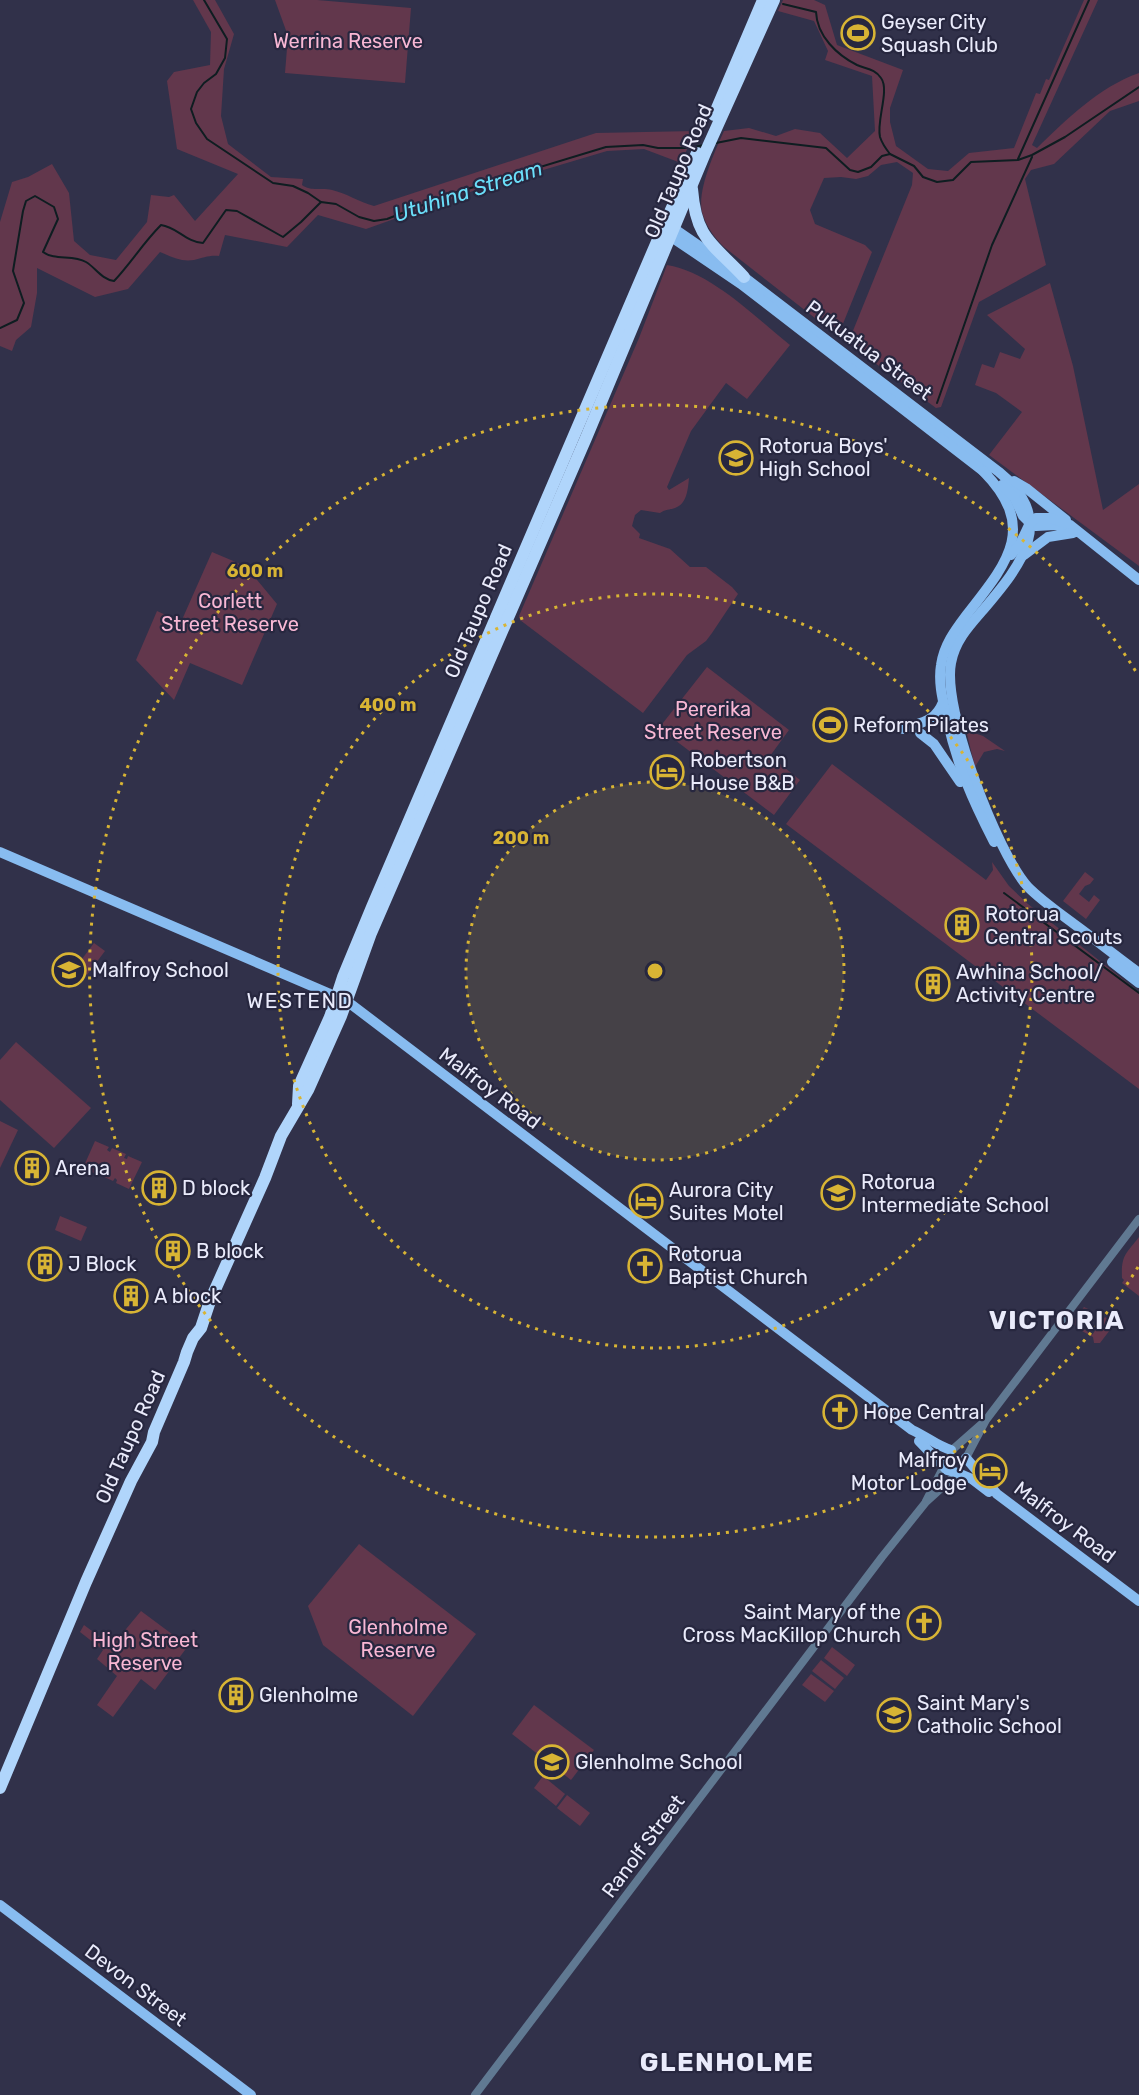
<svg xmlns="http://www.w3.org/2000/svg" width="1139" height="2095" font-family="Rubik,sans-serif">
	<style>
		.green { fill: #62374c }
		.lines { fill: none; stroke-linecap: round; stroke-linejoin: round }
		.stream { stroke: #0e1d21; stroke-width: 2 }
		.minor { stroke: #607992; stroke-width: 8 }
		.major { stroke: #88bcf0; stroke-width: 10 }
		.highway { stroke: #b0d5fb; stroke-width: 12 }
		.ring { fill: none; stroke: #d8b434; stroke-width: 3; stroke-dasharray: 3 6 }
		.labels { text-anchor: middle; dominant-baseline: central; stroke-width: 4.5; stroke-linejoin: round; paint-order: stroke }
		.poi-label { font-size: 20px; fill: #eaebfb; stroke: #27273f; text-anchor: start }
		.park-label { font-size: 20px; fill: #f8b7d4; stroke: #27273f }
		.street-label { font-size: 20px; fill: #eaebfb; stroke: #27273f }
		.water-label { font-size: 21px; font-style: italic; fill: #6bdffa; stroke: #27273f }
		.neighbourhood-label { font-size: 21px; letter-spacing: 1.5px; fill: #eaebfb; stroke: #27273f }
		.district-label { font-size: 26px; font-weight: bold; letter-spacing: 1.5px; fill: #eaebfb; stroke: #27273f }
		.centre { fill: #d8b434; stroke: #27273f; stroke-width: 3 }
		.ring-label { font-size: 18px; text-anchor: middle; font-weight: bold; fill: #d8b434; stroke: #27273f; stroke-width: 4.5; stroke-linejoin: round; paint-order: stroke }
	</style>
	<rect width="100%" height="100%" fill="#31314a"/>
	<g class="green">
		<path d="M193 0H215L234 34 224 69 221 116 228 144 271 177 303 179 302 185C311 192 322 187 332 190 346 193 359 202 374 206L596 133 695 131 681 163 644 149 607 151 473 191 366 229 318 215 287 247 225 235 219 256C209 255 203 258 194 260 181 262 172 257 160 252L128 289 95 297 37 268V293L31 327 16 340 12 351 0 346V222L12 182 28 177 52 164 69 193 74 241 90 255 116 260 147 222 151 195 169 197 174 195 195 221 238 174 177 149 167 81 174 72 210 65 211 32Z"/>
		<polygon points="275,0 317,0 411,8 405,83 285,73 288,36"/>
		<path d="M783 0H814L825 5 837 45 903 70 890 108V122L896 146 928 169 948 171 969 153 1014 148 1036 93 1040 94 1046 79 1049 80 1084 0H1098L1032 145 1037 148C1067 119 1099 87 1139 73V101L1110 111 1054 164 1031 170 1025 179 1046 265 979 302 941 407 936 408 848 343 912 185 913 173 897 162 881 165 868 176 856 179 841 177 824 178 810 210 815 224 865 245 872 252 838 336 724 247C714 237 706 226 702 212 697 190 715 151 724 131L749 128 776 136 795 129 820 133 847 158 875 131 872 76 825 60 828 51 814 21 778 11Z"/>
		<path d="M667 265C711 272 755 317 790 345L747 399 726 383 691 431 667 487 669 490 689 478C688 489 687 504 675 508 669 510 666 509 660 513L641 510 635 515 632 526 640 534 639 538 670 549 690 567H706L732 587 738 594 712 633 706 641 687 655 643 713 520 620 519 616 639 338Z"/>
		<polygon points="1050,283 1073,366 1103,510 1139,484 1139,566 989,455 1022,412 996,393 975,385 982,364 994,368 1000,352 1020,359 1025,349 987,315"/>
		<polygon points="212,552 238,563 248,569 277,604 242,685 190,663 174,700 136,660 157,611 181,622"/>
		<polygon points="707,667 789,730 770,756 800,780 774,815 659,728"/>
		<polygon points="966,730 983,736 1005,751 997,749 984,752 975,767"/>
		<polygon points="832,764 986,880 993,870 992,862 1009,886 1028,904 1139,992 1139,1089 786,824"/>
		<polygon points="1085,872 1094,879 1090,884 1085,886 1079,894 1089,902 1094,895 1100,900 1086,919 1063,901"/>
		<polygon points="94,943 105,951 87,975 76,967"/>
		<polygon points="16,1042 91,1108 54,1148 0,1100 0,1060"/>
		<polygon points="0,1121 18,1130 0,1168"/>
		<polygon points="95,1141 109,1147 107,1150 110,1152 112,1148 126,1154 124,1158 127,1159 128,1156 142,1162 129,1189 116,1183 117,1180 115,1178 113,1181 100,1175 101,1172 98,1171 96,1174 83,1168"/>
		<polygon points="60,1216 87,1227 81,1241 55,1230"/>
		<path d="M1139 1237V1296L1122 1283 1124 1280 1122 1278C1121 1255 1126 1254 1139 1237Z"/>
		<polygon points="1084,1307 1088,1309 1077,1324 1092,1335 1105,1317 1118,1326 1116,1328 1113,1326 1100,1343 1094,1343 1093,1337 1080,1330 1074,1324 1073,1324 1073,1327 1070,1325"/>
		<polygon points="359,1544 476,1634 413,1716 323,1645 308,1606"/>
		<polygon points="141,1611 188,1646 155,1690 141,1679 113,1717 97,1705 117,1676 97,1659 103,1650 80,1632 84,1625 112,1646"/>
		<polygon points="832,1647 855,1665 847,1676 824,1658"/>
		<polygon points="821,1660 844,1678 835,1689 812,1671"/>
		<polygon points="811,1674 834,1691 825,1702 802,1685"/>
		<polygon points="534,1705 594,1750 571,1780 512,1734"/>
		<polygon points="543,1776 565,1794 556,1806 534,1788"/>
		<polygon points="567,1795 590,1813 580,1826 557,1808"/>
	</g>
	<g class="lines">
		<g class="stream">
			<polyline points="204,0 227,39 225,58 216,74 204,83 197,92 191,109 196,123 207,139 273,183 293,186 308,193 321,202"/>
			<path d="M783 4 816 12C817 36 837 55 857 65 866 69 875 69 881 78 890 90 876 121 880 137 882 143 886 149 890 154"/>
			<polyline points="716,143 741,138 826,148 850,170 858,172 871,167 882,156 890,154 914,166 923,177 937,182 953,180 971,162 1018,160 1032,155 1065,137 1139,87"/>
			<polyline points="1018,159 1089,0"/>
			<path d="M0 328 17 320 24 303 13 271 23 211 26 201 35 196 54 207 58 219 43 252C55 261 73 254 86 262 96 268 101 279 114 281 131 263 143 243 161 225 177 227 186 242 203 243L226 210 237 211 283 237 301 222 321 202 336 204 359 217 374 221 387 219 451 194 606 147 643 145 658 148H689L704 145"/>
			<polyline points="937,403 992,245 1032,157"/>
			<polyline points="1004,893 1139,993"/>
		</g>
		<g class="minor">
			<polyline points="952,1450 986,1420 1139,1219"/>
			<polyline points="966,1458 985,1422"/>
			<polyline points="926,1501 944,1466"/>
			<polyline points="475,2095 882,1557 926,1502 958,1473"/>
		</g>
		<g class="major">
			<path d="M669 225 744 277 999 472C1058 520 1022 564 983 610 969 626 955 641 951 663 942 709 997 853 1028 887 1042 901 1058 912 1074 924 1096 940 1117 957 1139 973"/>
			<polyline points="664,232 741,284 987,474"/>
			<path d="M983 471C1038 527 1008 562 968 613 956 629 944 644 941 665 938 683 943 701 947 719 957 765 972 799 994 842"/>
			<polyline points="1014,481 1026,488 1066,520"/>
			<polyline points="1002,485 1014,497 1023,516 1030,523 1036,526 1055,525 1077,532"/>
			<polyline points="1011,555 1020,544 1030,523 1036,518 1051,518 1070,525 1139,580"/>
			<polyline points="1024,555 1048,537 1073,533"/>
			<path d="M903 729C922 722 935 722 943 702"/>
			<polyline points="920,733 934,744 960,782"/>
			<path d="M0 852 328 993 352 1005 912 1430C926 1436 937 1446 951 1450"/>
			<polyline points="1112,962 1139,983"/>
			<polyline points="919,1441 947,1470 958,1473 972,1479 989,1492"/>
			<polyline points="966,1458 997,1494 1139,1601"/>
			<polyline points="0,1905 251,2095"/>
		</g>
		<g class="highway">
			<polyline points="714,115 763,0"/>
			<path d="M692 189C696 239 712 243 744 277"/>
			<polyline points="298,1104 299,1086 330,1017 343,977 372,907 665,223 697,153"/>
			<polyline points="0,1788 86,1582 131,1481 152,1442 154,1432 184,1362 187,1352 193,1338 201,1328 210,1301 265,1178 281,1136 308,1090 341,1016 371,933 586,438 706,151 774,0"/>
		</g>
	</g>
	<circle cx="655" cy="971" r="189" fill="#d8b434" fill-opacity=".12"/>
	<g class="ring">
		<circle cx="655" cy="971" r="189"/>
		<circle cx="655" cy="971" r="377"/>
		<path d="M1138 1267A566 566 0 1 1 1138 675"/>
	</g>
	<defs>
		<symbol id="stadium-ring" viewBox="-11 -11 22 22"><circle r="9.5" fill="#27273f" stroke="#d8b434" stroke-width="1.5"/><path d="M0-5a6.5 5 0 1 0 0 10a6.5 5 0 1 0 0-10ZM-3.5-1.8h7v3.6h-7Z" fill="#d8b434"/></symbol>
		<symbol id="school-ring" viewBox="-11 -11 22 22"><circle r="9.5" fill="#27273f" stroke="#d8b434" stroke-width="1.5"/><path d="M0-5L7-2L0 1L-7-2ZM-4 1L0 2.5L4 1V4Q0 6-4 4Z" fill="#d8b434"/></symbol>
		<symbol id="hotel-ring" viewBox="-11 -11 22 22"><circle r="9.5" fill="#27273f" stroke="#d8b434" stroke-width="1.5"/><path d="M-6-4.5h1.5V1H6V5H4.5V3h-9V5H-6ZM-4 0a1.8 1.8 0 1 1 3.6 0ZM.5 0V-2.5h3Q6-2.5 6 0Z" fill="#d8b434"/></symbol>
		<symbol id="building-ring" viewBox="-11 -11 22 22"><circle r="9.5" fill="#27273f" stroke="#d8b434" stroke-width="1.5"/><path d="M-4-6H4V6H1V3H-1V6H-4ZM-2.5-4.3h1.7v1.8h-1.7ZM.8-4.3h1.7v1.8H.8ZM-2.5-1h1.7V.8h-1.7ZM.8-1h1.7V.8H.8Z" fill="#d8b434"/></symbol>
		<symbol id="church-ring" viewBox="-11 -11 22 22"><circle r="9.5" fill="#27273f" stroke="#d8b434" stroke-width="1.5"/><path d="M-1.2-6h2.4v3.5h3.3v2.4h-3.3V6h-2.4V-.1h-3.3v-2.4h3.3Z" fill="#d8b434"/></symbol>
	</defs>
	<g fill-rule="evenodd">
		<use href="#stadium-ring" x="839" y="14" width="38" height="38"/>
		<use href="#school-ring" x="717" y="439" width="38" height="38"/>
		<use href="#stadium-ring" x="811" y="706" width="38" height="38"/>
		<use href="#hotel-ring" x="648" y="753" width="38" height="38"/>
		<use href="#building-ring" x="943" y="906" width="38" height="38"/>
		<use href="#school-ring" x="50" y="951" width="38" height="38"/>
		<use href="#building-ring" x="914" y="965" width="38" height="38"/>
		<use href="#building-ring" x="13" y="1149" width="38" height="38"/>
		<use href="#building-ring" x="140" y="1169" width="38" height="38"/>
		<use href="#school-ring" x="819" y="1174" width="38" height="38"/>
		<use href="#hotel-ring" x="627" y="1182" width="38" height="38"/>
		<use href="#building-ring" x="154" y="1232" width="38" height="38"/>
		<use href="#building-ring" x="26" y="1245" width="38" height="38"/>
		<use href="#church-ring" x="626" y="1247" width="38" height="38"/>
		<use href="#building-ring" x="112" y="1277" width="38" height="38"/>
		<use href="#church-ring" x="821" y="1393" width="38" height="38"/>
		<use href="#hotel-ring" x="971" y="1452" width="38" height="38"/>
		<use href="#church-ring" x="905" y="1604" width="38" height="38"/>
		<use href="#building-ring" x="217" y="1676" width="38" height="38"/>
		<use href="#school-ring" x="875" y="1696" width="38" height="38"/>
		<use href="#school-ring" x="533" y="1743" width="38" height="38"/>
	</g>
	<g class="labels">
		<g class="poi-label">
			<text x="881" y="22">Geyser City<tspan x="881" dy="23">Squash Club</tspan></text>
			<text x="759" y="446">Rotorua Boys'<tspan x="759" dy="23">High School</tspan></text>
			<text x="853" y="725">Reform Pilates</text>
			<text x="690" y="760">Robertson<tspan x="690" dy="23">House B&amp;B</tspan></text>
			<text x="985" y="914">Rotorua<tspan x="985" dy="23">Central Scouts</tspan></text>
			<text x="92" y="970">Malfroy School</text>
			<text x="956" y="972">Awhina School/<tspan x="956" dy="23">Activity Centre</tspan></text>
			<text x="55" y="1168">Arena</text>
			<text x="861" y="1182">Rotorua<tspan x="861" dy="23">Intermediate School</tspan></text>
			<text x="182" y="1188">D block</text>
			<text x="669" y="1190">Aurora City<tspan x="669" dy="23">Suites Motel</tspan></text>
			<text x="196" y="1251">B block</text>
			<text x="668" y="1254">Rotorua<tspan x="668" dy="23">Baptist Church</tspan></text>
			<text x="68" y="1264">J Block</text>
			<text x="154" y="1296">A block</text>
			<text x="863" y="1412">Hope Central</text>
			<text x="967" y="1460" text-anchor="end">Malfroy<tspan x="967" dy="23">Motor Lodge</tspan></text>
			<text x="901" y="1612" text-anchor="end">Saint Mary of the<tspan x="901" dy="23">Cross MacKillop Church</tspan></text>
			<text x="259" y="1695">Glenholme</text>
			<text x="917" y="1703">Saint Mary's<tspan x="917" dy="23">Catholic School</tspan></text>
			<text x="575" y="1762">Glenholme School</text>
		</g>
		<g class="park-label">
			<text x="348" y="41">Werrina Reserve</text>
			<text x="230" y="601">Corlett<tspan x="230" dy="23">Street Reserve</tspan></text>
			<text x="713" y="709">Pererika<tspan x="713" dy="23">Street Reserve</tspan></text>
			<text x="398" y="1627">Glenholme<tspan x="398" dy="23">Reserve</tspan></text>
			<text x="145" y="1640">High Street<tspan x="145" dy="23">Reserve</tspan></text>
		</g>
		<g class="street-label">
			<text transform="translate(678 171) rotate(-67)">Old Taupo Road</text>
			<text transform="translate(869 350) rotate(37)">Pukuatua Street</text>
			<text transform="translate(478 611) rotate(-67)">Old Taupo Road</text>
			<text transform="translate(490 1088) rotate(37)">Malfroy Road</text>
			<text transform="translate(130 1437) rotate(-66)">Old Taupo Road</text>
			<text transform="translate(1065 1522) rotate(37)">Malfroy Road</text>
			<text transform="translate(643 1846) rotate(-53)">Ranolf Street</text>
			<text transform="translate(136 1985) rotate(37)">Devon Street</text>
		</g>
		<g class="water-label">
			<text transform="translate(468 191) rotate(-18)">Utuhina Stream</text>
		</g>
		<g class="neighbourhood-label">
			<text x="300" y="1000">WESTEND</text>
		</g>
		<g class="district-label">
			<text x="1057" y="1320">VICTORIA</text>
			<text x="727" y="2062">GLENHOLME</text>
		</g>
	</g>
	<circle cx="655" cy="971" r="9" class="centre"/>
	<g class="ring-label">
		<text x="255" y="577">600 m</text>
		<text x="388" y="711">400 m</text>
		<text x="521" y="844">200 m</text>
	</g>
</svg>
